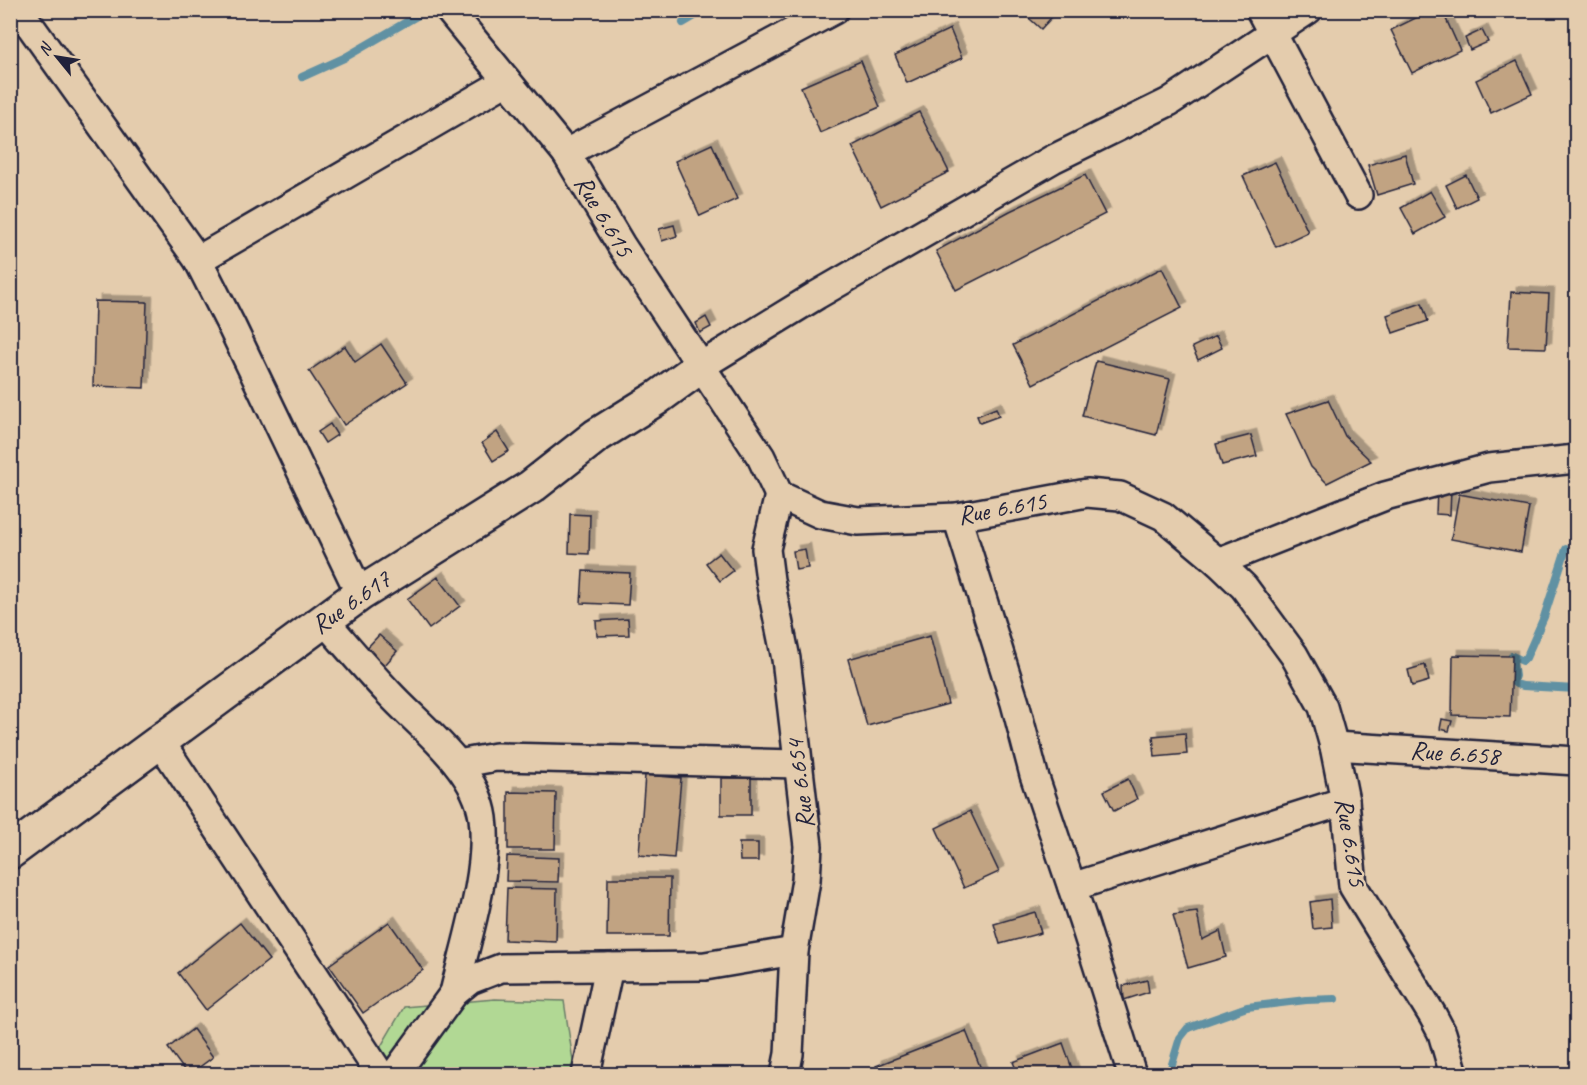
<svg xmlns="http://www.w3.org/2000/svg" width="1587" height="1085" font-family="Caveat,sans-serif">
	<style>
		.green { fill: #b1d894; stroke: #6a7d68; stroke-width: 1.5 }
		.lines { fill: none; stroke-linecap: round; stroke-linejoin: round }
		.stream { stroke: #6191a3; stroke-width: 8 }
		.building { fill: #c1a382; stroke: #22223b; stroke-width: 1.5; filter: url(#shadow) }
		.street-casing { stroke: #22223b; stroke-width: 32 }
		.secondary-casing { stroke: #22223b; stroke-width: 38 }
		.street { stroke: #e4ccad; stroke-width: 27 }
		.secondary { stroke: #e4ccad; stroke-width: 33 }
		.labels { text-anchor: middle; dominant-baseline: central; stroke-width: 4.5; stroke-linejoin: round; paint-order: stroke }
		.street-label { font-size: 26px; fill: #22223b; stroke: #e4ccad }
	</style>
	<defs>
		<filter id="shadow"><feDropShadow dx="5.5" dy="-5.5" stdDeviation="0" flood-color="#0004"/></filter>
	</defs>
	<rect width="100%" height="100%" fill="#e4ccad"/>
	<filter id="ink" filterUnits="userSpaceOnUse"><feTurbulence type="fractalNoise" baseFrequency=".0167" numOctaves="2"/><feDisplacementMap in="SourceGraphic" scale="12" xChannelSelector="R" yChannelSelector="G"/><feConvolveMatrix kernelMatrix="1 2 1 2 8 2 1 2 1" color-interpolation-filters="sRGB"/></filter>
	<g filter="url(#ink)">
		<polygon class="green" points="495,999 564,1001 575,1074 361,1074 370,1065 404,1007"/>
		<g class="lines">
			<g class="stream">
				<polyline points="683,23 705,10"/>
				<polyline points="302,77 344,58 427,10"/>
				<polyline points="1566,549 1544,617 1526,658 1523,661 1512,656 1515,676 1513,681 1516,684 1523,686 1576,689"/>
				<polyline points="1169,1074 1180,1038 1188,1028 1247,1007 1306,1000 1335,999"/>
			</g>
		</g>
		<g class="building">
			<polygon points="1020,10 1058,10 1041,29"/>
			<polygon points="1432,10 1442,10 1460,50 1412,73 1391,30"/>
			<polygon points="950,29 962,58 907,83 895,55"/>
			<polygon points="1482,30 1488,42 1470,50 1465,38"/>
			<polygon points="861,61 880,107 820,133 801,87"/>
			<polygon points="1517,61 1532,94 1491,113 1476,80"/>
			<polygon points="919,112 949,172 881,206 852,146"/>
			<polygon points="712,144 737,199 700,216 675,161"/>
			<polygon points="1405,154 1413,184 1377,195 1368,165"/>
			<polygon points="1275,162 1308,232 1276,247 1243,176"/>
			<polygon points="1085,175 1105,214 956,290 936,251 1010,211"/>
			<polygon points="1466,175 1477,198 1457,208 1446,185"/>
			<polygon points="1430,191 1445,217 1415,234 1401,208"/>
			<polygon points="674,225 677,236 662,241 659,229"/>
			<polygon points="1162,268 1182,308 1033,384 1013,345"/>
			<polygon points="1511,292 1549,294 1546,348 1508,347"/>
			<polygon points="95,301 147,302 144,388 93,386"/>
			<polygon points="1422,303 1428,321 1393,333 1387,315"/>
			<polygon points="706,317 711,327 700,333 696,323"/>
			<polygon points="1216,336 1222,348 1198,360 1192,347"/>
			<polygon points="381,344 407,383 344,425 309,371 345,346 355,362"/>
			<polygon points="1096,361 1170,379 1156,435 1082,416"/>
			<polygon points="1328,400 1345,436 1371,461 1327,483 1311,467 1286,414"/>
			<polygon points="996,408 999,416 980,423 977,416"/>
			<polygon points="330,424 337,435 325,443 318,432"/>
			<polygon points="497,432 509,451 493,461 482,443"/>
			<polygon points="1251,435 1257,456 1222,465 1216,444"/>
			<polygon points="1437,489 1451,489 1450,515 1436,514"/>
			<polygon points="1459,494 1529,507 1521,552 1451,539"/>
			<polygon points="570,514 590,515 589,554 569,553"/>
			<polygon points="805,549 808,568 796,570 793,551"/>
			<polygon points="719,553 733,571 720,581 706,563"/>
			<polygon points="583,571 630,573 628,605 581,603"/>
			<polygon points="438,577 460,606 429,629 407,599"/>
			<polygon points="628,619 629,635 597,636 596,621"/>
			<polygon points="379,635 397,651 385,665 366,649"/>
			<polygon points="930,636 948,704 867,726 848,659"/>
			<polygon points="1453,655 1512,656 1510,717 1452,715"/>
			<polygon points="1425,665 1429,681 1412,686 1408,670"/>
			<polygon points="1442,719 1452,721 1449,731 1440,729"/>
			<polygon points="1185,733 1187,754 1155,757 1153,736"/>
			<polygon points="645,775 681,778 674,858 639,855"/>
			<rect x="721" y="778" width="30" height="37"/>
			<polygon points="1128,779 1137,799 1114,811 1104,791"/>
			<polygon points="508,792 556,793 555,849 508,849"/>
			<polygon points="970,811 999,872 964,888 936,828"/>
			<polygon points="739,843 758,843 758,861 740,861"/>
			<polygon points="507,856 559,858 558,882 506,881"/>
			<polygon points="608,878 670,878 669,936 607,936"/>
			<polygon points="507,888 557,889 556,942 505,940"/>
			<polygon points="1330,899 1332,927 1313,929 1310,902"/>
			<polygon points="1035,912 1041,933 1000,944 994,924"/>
			<polygon points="1197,912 1202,940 1220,931 1226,957 1188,968 1173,915"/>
			<polygon points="389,922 423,970 363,1013 329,965"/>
			<polygon points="240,923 269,960 206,1010 178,973"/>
			<polygon points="1147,980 1149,992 1124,1000 1123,986"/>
			<polygon points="193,1029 213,1057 190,1074 187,1074 168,1048"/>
			<polygon points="966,1031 983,1074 880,1074 876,1066"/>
			<polygon points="1063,1043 1074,1074 1018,1074 1013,1062"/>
		</g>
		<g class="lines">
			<defs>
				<g id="street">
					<polyline points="19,10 198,260 231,325 360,594"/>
					<polyline points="449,10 566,153 621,245 761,457 779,495 820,514 858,521 957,517 1087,493 1120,496 1163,516 1218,562 1244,587 1294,655 1323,707 1334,746 1345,801 1353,886 1433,1016 1442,1033 1454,1074"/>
					<polyline points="1260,10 1358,195"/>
					<polyline points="566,153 834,10"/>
					<polyline points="198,260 507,81"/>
					<polyline points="701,366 817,295 1053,159 1169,102 1308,10"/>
					<polyline points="779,495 766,549 770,580 786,659 808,846 806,880 794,951 789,1054 785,1074"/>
					<polyline points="957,517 1015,703 1034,775 1083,920 1132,1074"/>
					<polyline points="1218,562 1385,496 1489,468 1576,459"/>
					<path d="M324 620C345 644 366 669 388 692 421 728 476 767 483 818 490 870 466 942 454 993"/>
					<polyline points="160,741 380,1074"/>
					<polyline points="1334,746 1576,761"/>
					<polyline points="458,764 496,757 798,764"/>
					<polyline points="1072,887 1345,801"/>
					<polyline points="395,1074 454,993 470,980 501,968 705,966 794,951"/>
					<polyline points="586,1074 609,967"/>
				</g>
				<polyline id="secondary" points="10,852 360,594 531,487 596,436 657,398 701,366"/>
			</defs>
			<use href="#street" class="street-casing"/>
			<use href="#secondary" class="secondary-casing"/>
			<use href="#street" class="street"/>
			<use href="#secondary" class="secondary"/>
		</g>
	</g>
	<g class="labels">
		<g class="street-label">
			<text transform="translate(604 216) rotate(59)">Rue 6.615</text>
			<text transform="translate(1002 508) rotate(-10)">Rue 6.615</text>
			<text transform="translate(351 602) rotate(-35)">Rue 6.617</text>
			<text transform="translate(1455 753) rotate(4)">Rue 6.658</text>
			<text transform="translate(800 784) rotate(-97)">Rue 6.654</text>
			<text transform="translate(1351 842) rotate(81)">Rue 6.615</text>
		</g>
	</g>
	<rect width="1587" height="1085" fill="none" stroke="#e4ccad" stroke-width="36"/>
	<rect x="18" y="18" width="1551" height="1049" fill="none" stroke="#22223b" stroke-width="2" filter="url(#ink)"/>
	<g transform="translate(57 57) rotate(300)" stroke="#e4ccad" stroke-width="4.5" paint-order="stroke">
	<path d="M0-4.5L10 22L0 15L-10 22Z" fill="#22223b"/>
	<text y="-9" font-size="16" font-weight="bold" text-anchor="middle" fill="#22223b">N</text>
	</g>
</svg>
